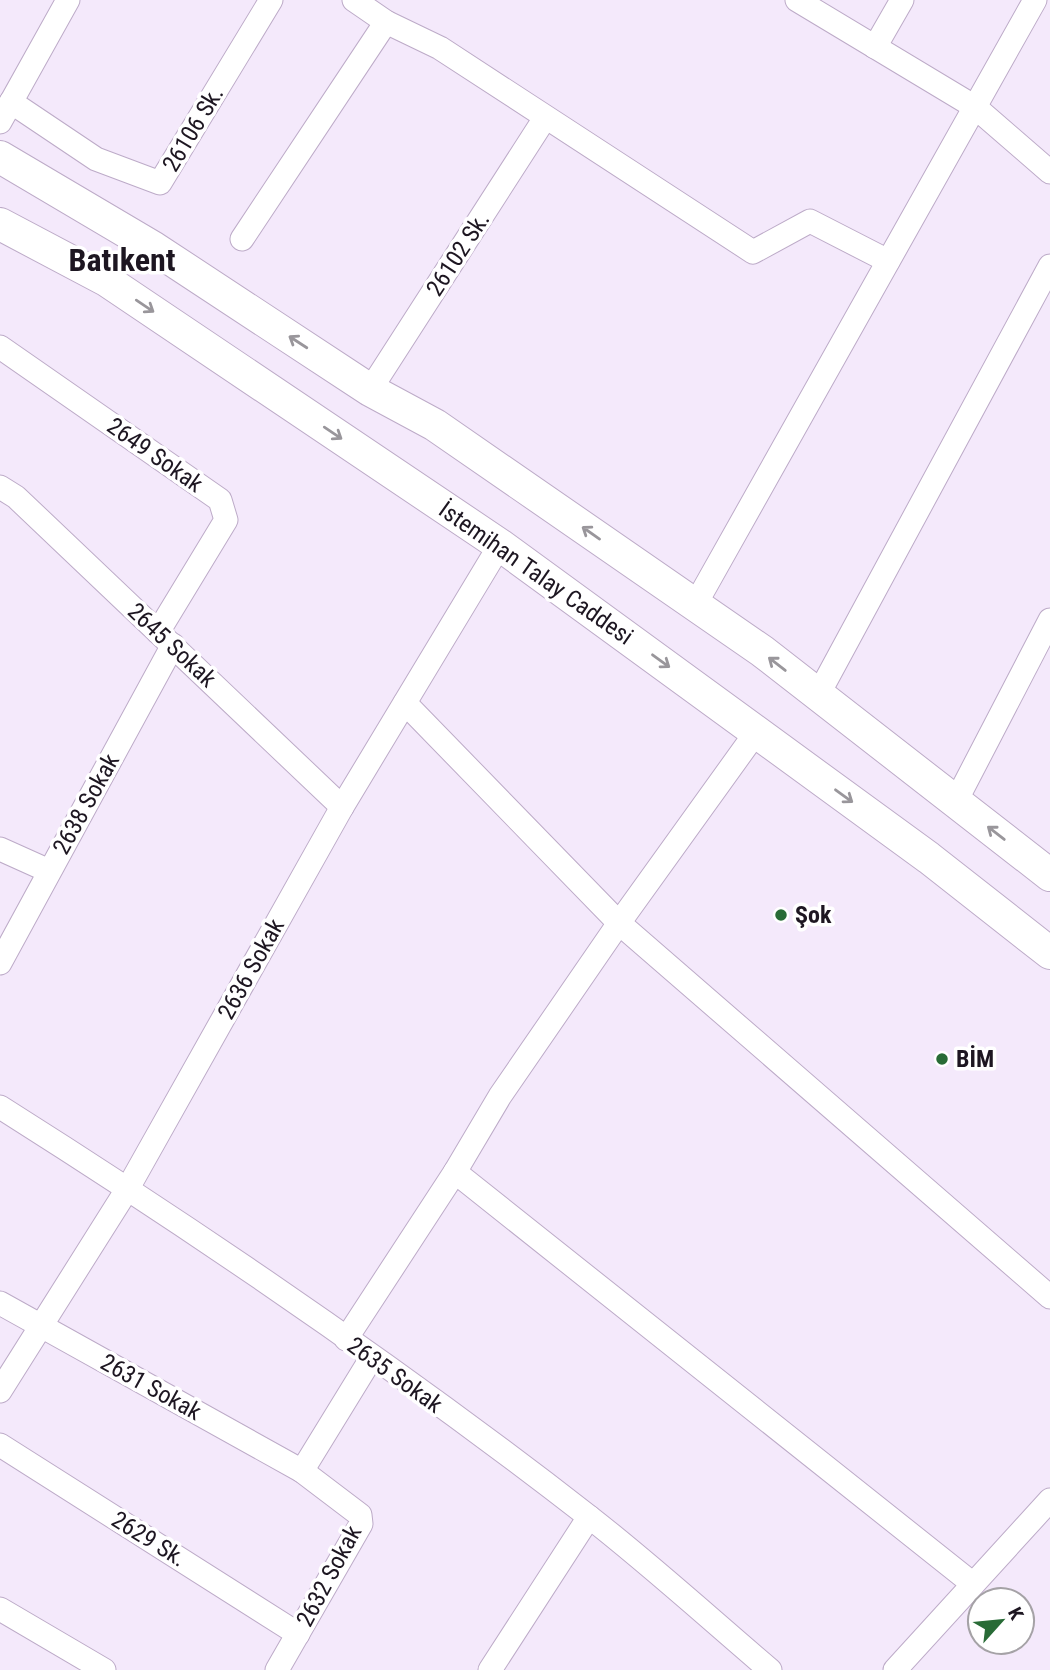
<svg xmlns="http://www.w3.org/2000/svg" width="1050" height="1670" font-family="'Roboto Condensed',sans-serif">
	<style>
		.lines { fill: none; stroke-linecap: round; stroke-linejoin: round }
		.street-casing { stroke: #bdabc8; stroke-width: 25 }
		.secondary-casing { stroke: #bdabc8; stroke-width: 34 }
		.street { stroke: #fff; stroke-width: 23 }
		.secondary { stroke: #fff; stroke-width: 32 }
		.oneway { stroke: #99969b }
		.poi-dot { fill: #286b36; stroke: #fff; stroke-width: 2.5 }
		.labels { text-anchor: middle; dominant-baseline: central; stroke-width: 7; stroke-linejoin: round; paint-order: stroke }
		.street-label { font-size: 24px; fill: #1d1621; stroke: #fff }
		.poi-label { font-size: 24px; font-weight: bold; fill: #1d1621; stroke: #fff; text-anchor: start }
		.district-label { font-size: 32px; font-weight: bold; fill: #1d1621; stroke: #fff }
	</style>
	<rect width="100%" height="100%" fill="#f4e9fb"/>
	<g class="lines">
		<defs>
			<g id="street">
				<polyline points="354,0 386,22 440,48 753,252 810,221 888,261"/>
				<polyline points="797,0 975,107 1050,172"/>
				<polyline points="875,47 902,0"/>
				<polyline points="11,102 96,159 160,183 271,0"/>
				<polyline points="0,122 68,0"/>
				<polyline points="242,239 386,22"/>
				<polyline points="0,347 220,500 226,520 158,632"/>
				<polyline points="370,390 545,118"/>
				<polyline points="0,487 16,497 342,807"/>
				<polyline points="695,605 1035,0"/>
				<polyline points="818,695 1050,266"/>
				<polyline points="405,703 619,923 1050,1297"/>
				<polyline points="956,801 1050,620"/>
				<polyline points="0,849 49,871"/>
				<polyline points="0,963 173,645"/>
				<path d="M0 1107C201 1234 400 1370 588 1516 651 1565 710 1619 770 1670"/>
				<polyline points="455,1172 973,1584"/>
				<polyline points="0,1303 302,1471 360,1515 361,1524 277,1670"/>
				<polyline points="346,1339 455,1172 500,1096 619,923 757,731"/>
				<polyline points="0,1391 128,1188 342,807 500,545"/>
				<polyline points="0,1445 298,1634"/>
				<polyline points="302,1471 372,1357"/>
				<polyline points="0,1609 104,1670"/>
				<polyline points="490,1670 589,1517"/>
				<polyline points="895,1670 1050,1500"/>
			</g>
			<g id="secondary">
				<polyline points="0,157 154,248 370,390 435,425 762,651 1050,875"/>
				<polyline points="0,224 106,280 500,545 929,858 1050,953"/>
			</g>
		</defs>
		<use href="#street" class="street-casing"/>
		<use href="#secondary" class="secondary-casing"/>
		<use href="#street" class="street"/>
		<use href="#secondary" class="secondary"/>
	</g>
	<defs><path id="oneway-shaft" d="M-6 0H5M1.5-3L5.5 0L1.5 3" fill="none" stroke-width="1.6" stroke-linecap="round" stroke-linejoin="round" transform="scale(1.75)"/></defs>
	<g class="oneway">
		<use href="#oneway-shaft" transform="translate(145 306) rotate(34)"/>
		<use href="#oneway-shaft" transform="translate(298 342) rotate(-147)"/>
		<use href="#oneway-shaft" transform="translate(333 433) rotate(34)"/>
		<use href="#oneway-shaft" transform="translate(591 533) rotate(-145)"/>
		<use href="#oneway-shaft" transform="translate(661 661) rotate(36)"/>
		<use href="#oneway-shaft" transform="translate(777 664) rotate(-142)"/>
		<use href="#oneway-shaft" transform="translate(844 796) rotate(36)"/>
		<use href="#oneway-shaft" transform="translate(996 833) rotate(-142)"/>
	</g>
	<g class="poi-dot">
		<circle cx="781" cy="915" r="7"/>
		<circle cx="942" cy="1059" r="7"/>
	</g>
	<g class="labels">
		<g class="street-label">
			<text transform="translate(193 129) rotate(-59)">26106 Sk.</text>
			<text transform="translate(458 254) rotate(-57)">26102 Sk.</text>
			<text transform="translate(155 455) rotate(35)">2649 Sokak</text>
			<text transform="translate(536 573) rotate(35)">İstemihan Talay Caddesi</text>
			<text transform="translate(172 645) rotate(43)">2645 Sokak</text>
			<text transform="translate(86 804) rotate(-61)">2638 Sokak</text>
			<text transform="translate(251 969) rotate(-61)">2636 Sokak</text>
			<text transform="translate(395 1375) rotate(36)">2635 Sokak</text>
			<text transform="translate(151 1387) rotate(29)">2631 Sokak</text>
			<text transform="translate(149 1539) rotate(32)">2629 Sk.</text>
			<text transform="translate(329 1576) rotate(-62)">2632 Sokak</text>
		</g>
		<g class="poi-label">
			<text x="795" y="915">Şok</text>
			<text x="956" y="1059">BİM</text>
		</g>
		<g class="district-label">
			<text x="122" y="260">Batıkent</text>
		</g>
	</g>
	<g transform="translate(1001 1621) rotate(63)"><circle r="33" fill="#ffffff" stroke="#a5a2a6" stroke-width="2"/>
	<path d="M0-5L12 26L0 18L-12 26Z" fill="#286b36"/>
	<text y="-10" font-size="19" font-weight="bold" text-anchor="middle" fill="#1d1621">K</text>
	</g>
</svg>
